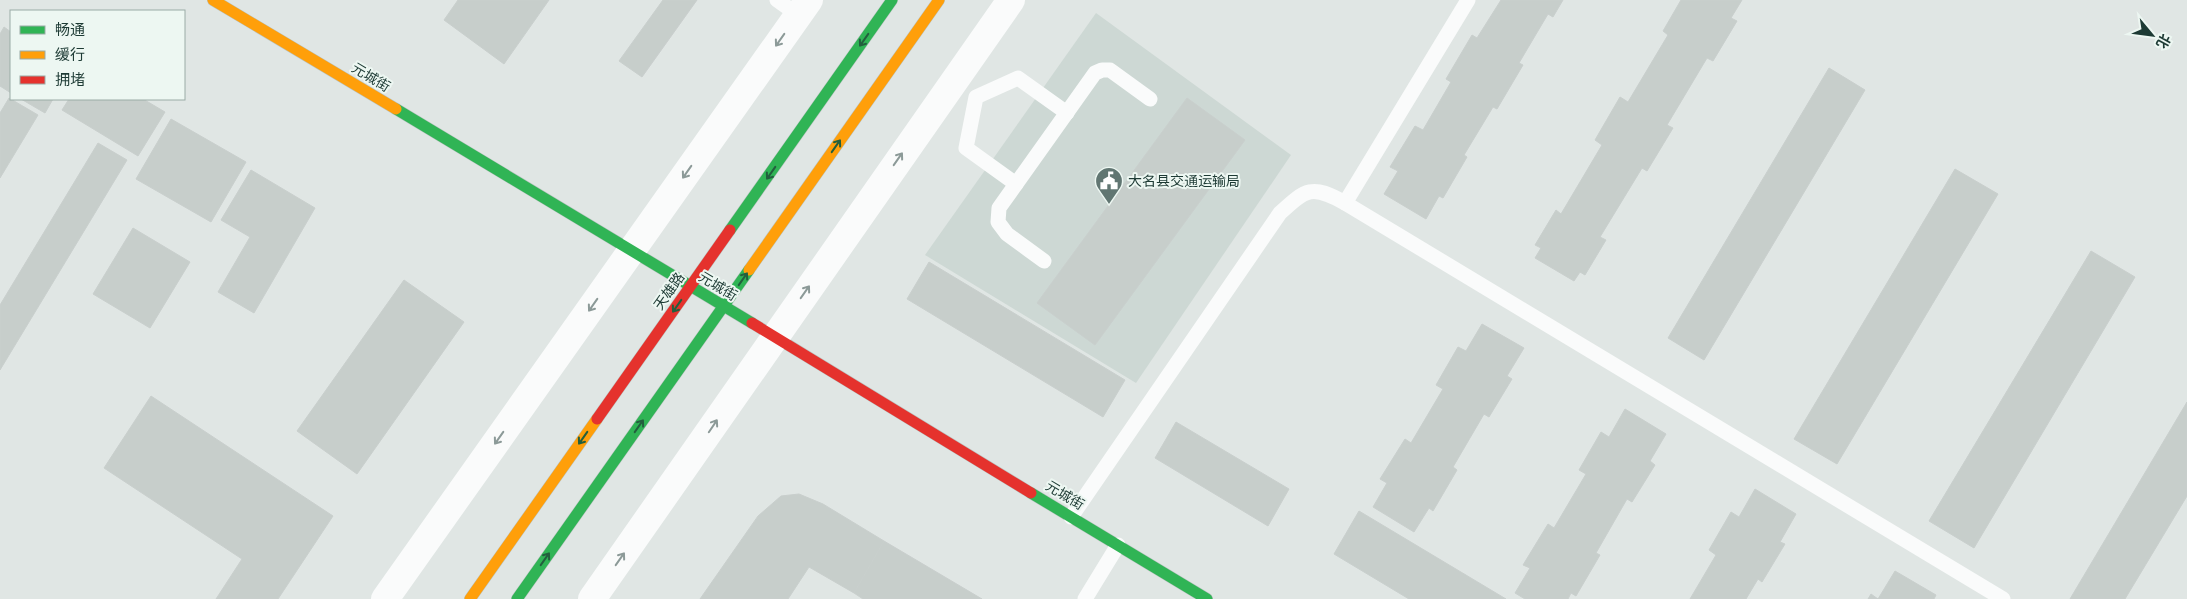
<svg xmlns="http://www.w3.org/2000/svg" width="2187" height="599" font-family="'Asap Condensed','Noto Sans SC',sans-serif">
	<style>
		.built { fill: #cdd8d4 }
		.building { fill: #c7cecb; stroke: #c9cfcd }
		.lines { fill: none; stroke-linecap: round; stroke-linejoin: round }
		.fast-casing { stroke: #b9c3c0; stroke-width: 12 }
		.slow-casing { stroke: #b9c3c0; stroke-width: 12 }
		.jam-casing { stroke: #b9c3c0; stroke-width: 12 }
		.lane { stroke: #fafbfb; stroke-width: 15 }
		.street { stroke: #fafbfb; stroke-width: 28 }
		.fast { stroke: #30b455; stroke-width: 11 }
		.slow { stroke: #ff9f0a; stroke-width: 11 }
		.jam { stroke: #e5322d; stroke-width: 11 }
		.oneway { stroke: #8c9a98 }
		.oneway2 { stroke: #235f3e }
		.labels { text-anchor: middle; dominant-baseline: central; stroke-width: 4; stroke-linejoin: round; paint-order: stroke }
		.street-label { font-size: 14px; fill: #1d3a34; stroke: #edf7f2 }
		.poi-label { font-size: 14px; fill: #1d3a34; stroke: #edf7f2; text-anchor: start }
	</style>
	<rect width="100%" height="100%" fill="#e0e6e4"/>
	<polygon class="built" points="1096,13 1291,155 1136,383 925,255"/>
	<g class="building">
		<polygon points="458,0 549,0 504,64 444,20"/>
		<polygon points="663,0 697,0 642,77 619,61"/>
		<polygon points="1501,0 1563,0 1553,17 1548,14 1519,63 1523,65 1497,109 1493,107 1464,155 1467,157 1443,198 1439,196 1426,219 1384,194 1398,171 1390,167 1415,126 1423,130 1451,82 1446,79 1472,35 1477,38"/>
		<polygon points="1681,0 1742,0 1731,18 1737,21 1713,61 1707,58 1667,125 1673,128 1647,171 1642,168 1600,237 1606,240 1585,275 1580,272 1574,281 1535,258 1541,248 1535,245 1556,210 1561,214 1602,145 1595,140 1620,97 1628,102 1668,35 1663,31"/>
		<polygon points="4,27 11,32 11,93 0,86 0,34"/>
		<polygon points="1829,68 1865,90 1704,360 1668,338"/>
		<polygon points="9,98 38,115 0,178 0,113"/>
		<polygon points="1187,98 1245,140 1095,345 1037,303"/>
		<polygon points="21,99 53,99 45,113"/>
		<polygon points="69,99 143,99 165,112 138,156 62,110"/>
		<polygon points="171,119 246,162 211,222 136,179"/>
		<polygon points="98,143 127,160 0,370 0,305"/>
		<polygon points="1955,169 1998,194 1837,464 1794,439"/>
		<polygon points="251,170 315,208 254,313 218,292 250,237 221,220"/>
		<polygon points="133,228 190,262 150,328 93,294"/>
		<polygon points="2091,251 2135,277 1974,548 1929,521"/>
		<polygon points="929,262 1125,380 1103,417 907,299"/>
		<polygon points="404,280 464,322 357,474 297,431"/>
		<polygon points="1482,324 1524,348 1507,376 1512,379 1489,417 1484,414 1453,467 1457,470 1433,511 1429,508 1414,532 1373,507 1387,483 1380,479 1405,439 1411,443 1443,389 1436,385 1458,347 1466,351"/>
		<polygon points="151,396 333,516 278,599 216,599 242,559 104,468"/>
		<polygon points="2187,402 2187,496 2125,599 2070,599"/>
		<polygon points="1625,409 1666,434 1650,461 1655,465 1632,502 1627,499 1596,553 1600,555 1576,596 1571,593 1568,599 1525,599 1515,593 1530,568 1523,565 1548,524 1554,528 1586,474 1579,470 1601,432 1609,437"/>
		<polygon points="1176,422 1289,489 1268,526 1155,458"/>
		<polygon points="1755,489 1796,514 1780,542 1785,544 1762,582 1758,579 1746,599 1690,599 1716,555 1709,550 1731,512 1739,517"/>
		<polygon points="799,494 823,504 884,541 854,593 809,567 788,599 700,599 758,516 781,496"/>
		<polygon points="1359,511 1506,599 1409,599 1334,554"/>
		<polygon points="884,541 982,599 863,599 854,593"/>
		<polygon points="1895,571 1936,595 1934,599 1868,599 1871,594 1878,599"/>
	</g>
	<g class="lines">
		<defs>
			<g id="fast">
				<polyline points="396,109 752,323"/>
				<polyline points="730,230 892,0"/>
				<polyline points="1031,493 1207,599"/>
				<polyline points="517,599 749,270"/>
			</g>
			<g id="slow">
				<polyline points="213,0 396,109"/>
				<polyline points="749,270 939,0"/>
				<polyline points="470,599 597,419"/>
			</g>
			<g id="jam">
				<polyline points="752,323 1031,493"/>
				<polyline points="597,419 730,230"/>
			</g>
		</defs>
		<use href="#fast" class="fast-casing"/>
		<use href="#slow" class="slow-casing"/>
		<use href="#jam" class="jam-casing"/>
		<g class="lane">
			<polyline points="777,0 798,15"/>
			<polyline points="1016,184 966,148 976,97 1018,78 1067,113"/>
			<polyline points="1345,203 1468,0"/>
			<polyline points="1044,261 1007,234 998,222 999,208 1095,73 1102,70 1110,70 1150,99"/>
			<path d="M1071 517 1280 213C1306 189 1312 184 1345 203L2003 599"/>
			<polyline points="1085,599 1118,545"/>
		</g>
		<g class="street">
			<polyline points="385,599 809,0"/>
			<polyline points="592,599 1011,0"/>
		</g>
		<use href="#fast" class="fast"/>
		<use href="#slow" class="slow"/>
		<use href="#jam" class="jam"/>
	</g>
	<defs><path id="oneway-shaft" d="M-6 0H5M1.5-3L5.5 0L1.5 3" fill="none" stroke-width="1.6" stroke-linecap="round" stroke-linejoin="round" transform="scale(1.25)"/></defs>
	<g class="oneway">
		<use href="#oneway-shaft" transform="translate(780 40) rotate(125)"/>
		<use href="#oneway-shaft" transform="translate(898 159) rotate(-55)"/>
		<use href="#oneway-shaft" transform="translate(687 172) rotate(125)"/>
		<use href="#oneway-shaft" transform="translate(805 292) rotate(-55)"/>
		<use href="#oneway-shaft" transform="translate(593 305) rotate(125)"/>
		<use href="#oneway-shaft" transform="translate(713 426) rotate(-56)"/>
		<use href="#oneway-shaft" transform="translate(499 438) rotate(125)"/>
		<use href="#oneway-shaft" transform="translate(620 559) rotate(-55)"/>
	</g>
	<g class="oneway2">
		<use href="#oneway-shaft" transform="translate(864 40) rotate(125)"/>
		<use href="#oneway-shaft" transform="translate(836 146) rotate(-55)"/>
		<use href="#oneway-shaft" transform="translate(771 173) rotate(125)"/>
		<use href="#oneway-shaft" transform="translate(743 279) rotate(-55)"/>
		<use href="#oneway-shaft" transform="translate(677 306) rotate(125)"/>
		<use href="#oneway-shaft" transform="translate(639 426) rotate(-55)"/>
		<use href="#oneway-shaft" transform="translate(583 438) rotate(125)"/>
		<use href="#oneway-shaft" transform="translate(545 559) rotate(-55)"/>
	</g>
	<defs>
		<symbol id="civic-pin" viewBox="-11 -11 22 30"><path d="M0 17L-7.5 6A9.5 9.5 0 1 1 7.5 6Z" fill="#617672" stroke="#edf7f2"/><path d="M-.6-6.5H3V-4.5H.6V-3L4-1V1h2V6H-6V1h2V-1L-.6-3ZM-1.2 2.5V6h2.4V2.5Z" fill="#fff"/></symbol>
	</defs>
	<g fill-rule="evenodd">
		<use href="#civic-pin" x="1093" y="165" width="32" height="43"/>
	</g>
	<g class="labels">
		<g class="street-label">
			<text transform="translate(371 77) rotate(31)">元城街</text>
			<text transform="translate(718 286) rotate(31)">元城街</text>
			<text transform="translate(669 291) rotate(-55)">天雄路</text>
			<text transform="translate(1065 495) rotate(31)">元城街</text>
		</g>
		<g class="poi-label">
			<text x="1128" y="181">大名县交通运输局</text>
		</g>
	</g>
	<rect x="10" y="10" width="175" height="90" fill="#edf7f2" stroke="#9aaba6"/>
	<rect x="20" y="26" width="25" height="8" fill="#30b455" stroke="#9aaba6"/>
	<text x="55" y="35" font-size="15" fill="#1d3a34">畅通</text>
	<rect x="20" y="51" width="25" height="8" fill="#ff9f0a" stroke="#9aaba6"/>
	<text x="55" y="60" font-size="15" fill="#1d3a34">缓行</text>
	<rect x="20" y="76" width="25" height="8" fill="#e5322d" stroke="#9aaba6"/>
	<text x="55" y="85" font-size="15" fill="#1d3a34">拥堵</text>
	<g transform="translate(2152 35) rotate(119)" stroke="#edf7f2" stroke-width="4" paint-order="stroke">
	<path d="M0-4L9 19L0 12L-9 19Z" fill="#1d3a34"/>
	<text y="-8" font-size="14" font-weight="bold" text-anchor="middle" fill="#1d3a34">北</text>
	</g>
</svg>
